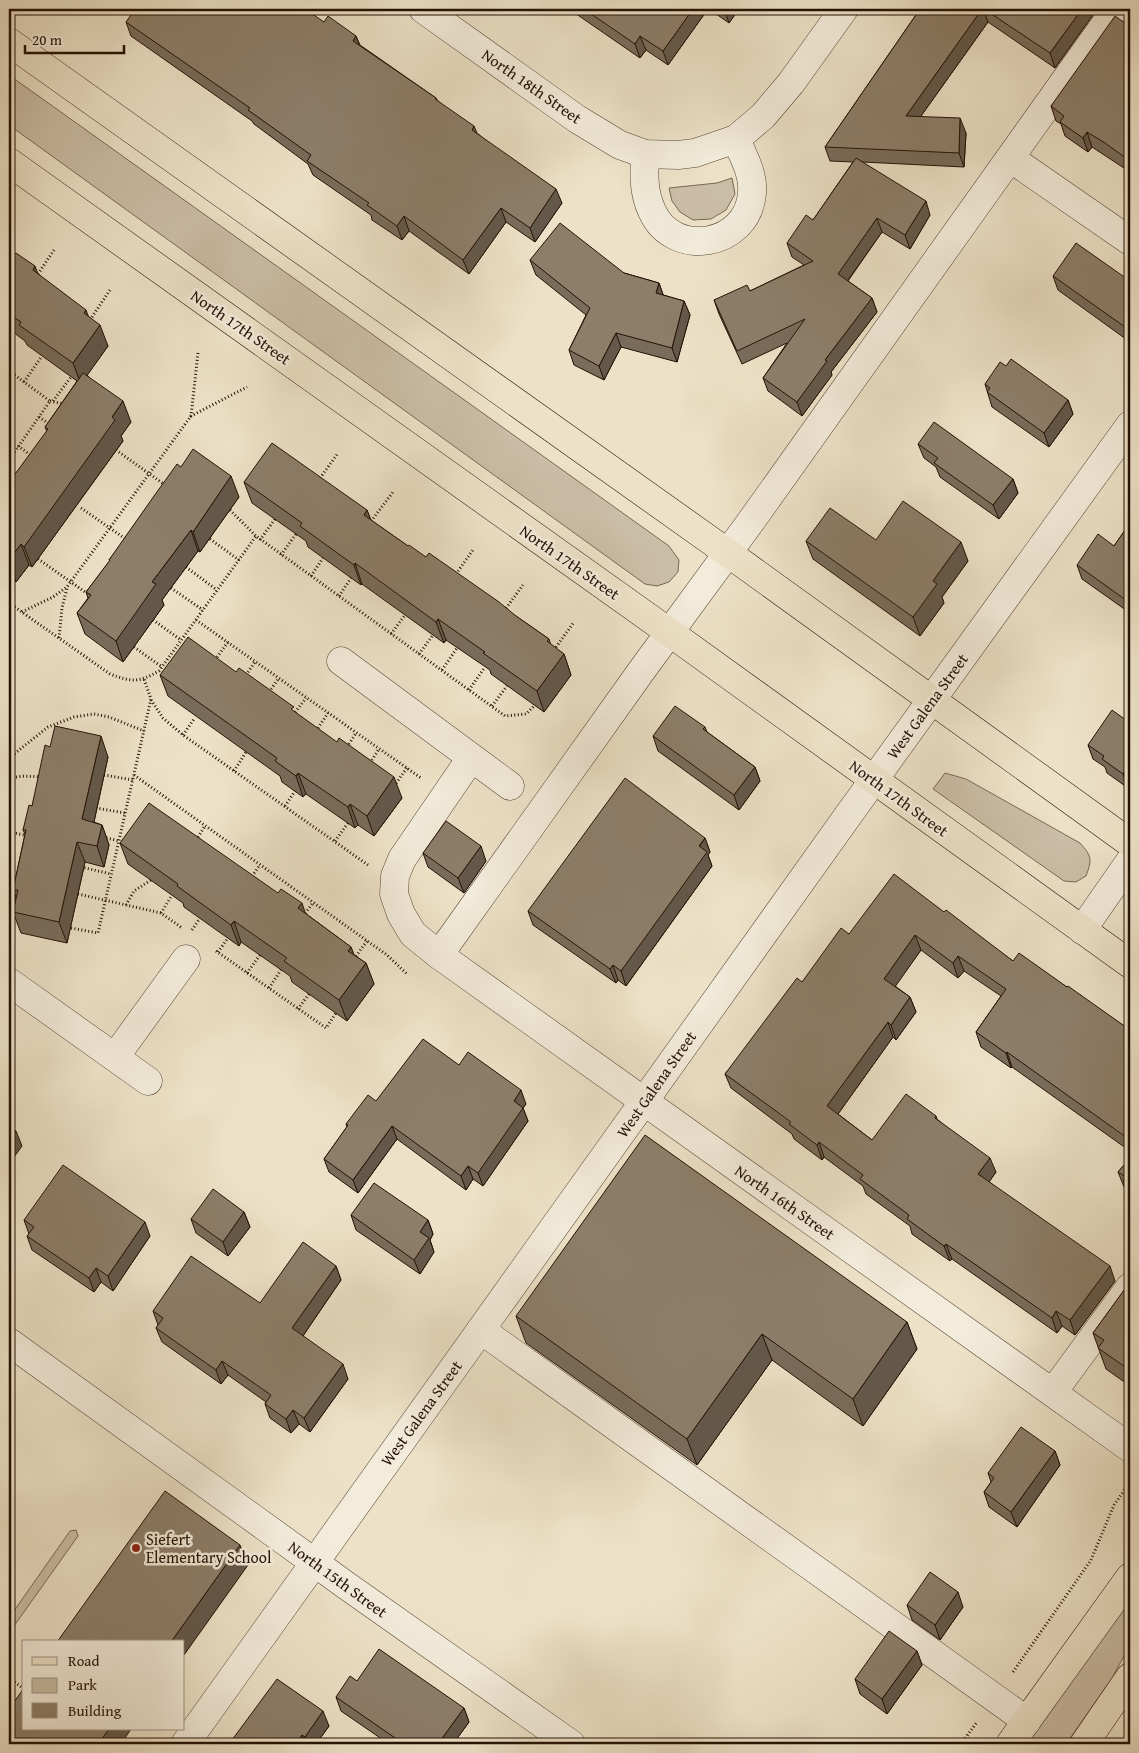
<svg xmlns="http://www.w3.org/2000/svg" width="1139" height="1753" font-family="'Gentium Book Plus',serif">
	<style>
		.green { fill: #cbbea7; stroke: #786856 }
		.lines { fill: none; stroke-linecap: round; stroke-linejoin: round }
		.minor-casing { stroke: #564536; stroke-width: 29 }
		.major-casing { stroke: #241105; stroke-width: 29 }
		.path { stroke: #241105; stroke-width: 3; stroke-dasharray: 1 2.5; stroke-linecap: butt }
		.minor { stroke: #f3ecdb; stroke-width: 28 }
		.major { stroke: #ede2c8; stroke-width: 28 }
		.wall { fill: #796c5b; stroke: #241105 }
		.shaded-wall { fill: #63584a; stroke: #241105 }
		.building { fill: #8d7e6a; stroke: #241105 }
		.poi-dot { fill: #8f2418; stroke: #f3ecdb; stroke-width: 2 }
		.labels { text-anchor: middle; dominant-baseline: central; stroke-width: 5; stroke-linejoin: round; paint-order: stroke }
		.street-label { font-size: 16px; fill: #241105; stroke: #f3ecdb }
		.poi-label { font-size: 16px; fill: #241105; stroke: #f3ecdb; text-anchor: start }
	</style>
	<rect width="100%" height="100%" fill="#ede2c8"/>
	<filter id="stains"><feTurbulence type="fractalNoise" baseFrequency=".004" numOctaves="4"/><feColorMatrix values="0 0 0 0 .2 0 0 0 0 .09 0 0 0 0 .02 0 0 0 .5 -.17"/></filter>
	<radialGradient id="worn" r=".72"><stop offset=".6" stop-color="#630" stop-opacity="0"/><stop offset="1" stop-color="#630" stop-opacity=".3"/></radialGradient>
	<g class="green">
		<polygon points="9,77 16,80 669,546 679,560 678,572 669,582 657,586 645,584 9,125"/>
		<polygon points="732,178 735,194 726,210 711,219 693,220 680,212 672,201 669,188 717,183"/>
		<path d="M945 773 966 779 1080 843C1092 856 1092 860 1086 876L1076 882 1064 881 933 789Z"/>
		<polygon points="76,1530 78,1536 9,1633 9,1618 70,1531"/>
		<polygon points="1130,1591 1130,1645 1112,1678 1066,1744 1022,1744"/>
	</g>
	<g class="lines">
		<defs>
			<g id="minor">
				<polyline points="423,9 577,119 620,145 645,154 678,155 695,153 736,139 763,116 791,83 844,9"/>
				<path d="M645 154C644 173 643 192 652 211 673 259 748 247 752 193 754 174 743 156 736 139"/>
				<polyline points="1010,158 1130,241"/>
				<polyline points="341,661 510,786"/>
				<polyline points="471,758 402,859 395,876 394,894 401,914 413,934 439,955 1130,1448"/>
				<polyline points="1082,930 1130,861"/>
				<polyline points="439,955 642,670 749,524 1116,9"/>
				<polyline points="9,982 148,1081"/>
				<polyline points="115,1057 186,959"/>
				<polyline points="481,1330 1027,1721"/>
				<polyline points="9,1342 347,1586 571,1744"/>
				<polyline points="1053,1392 1130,1287"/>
				<polyline points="185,1744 847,817 1130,425"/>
			</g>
			<g id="major">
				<polyline points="9,42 728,553 1130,843"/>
				<polyline points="9,162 669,632 1130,964"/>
				<polyline points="1010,1744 1130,1577"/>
				<polyline points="1084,1744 1130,1677"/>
			</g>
		</defs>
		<use href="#minor" class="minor-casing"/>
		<use href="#major" class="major-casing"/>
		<g class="path">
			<polyline points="36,277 54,250"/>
			<polyline points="90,320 110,290"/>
			<polyline points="198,353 191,416 247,387"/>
			<polyline points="9,371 50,401 9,460"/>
			<polyline points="24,382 42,356"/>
			<polyline points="50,401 64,404"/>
			<polyline points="53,401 71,377"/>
			<polyline points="39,417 51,425"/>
			<polyline points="18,446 32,456"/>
			<polyline points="116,450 165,485"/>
			<polyline points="9,472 16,478"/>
			<polyline points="318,481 338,453"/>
			<polyline points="81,508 127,540"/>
			<polyline points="230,510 256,536"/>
			<polyline points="369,524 393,492"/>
			<polyline points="210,539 239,560"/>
			<polyline points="260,540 275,519"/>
			<polyline points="281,555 296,534"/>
			<polyline points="38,559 88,594"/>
			<polyline points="186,567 217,590"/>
			<polyline points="456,574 473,550"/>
			<polyline points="311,576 323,558"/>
			<polyline points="171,588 203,610"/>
			<polyline points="339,596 351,578"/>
			<path d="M9 603 110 674C132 682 138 683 159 671L256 536 505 716 526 714 535 705"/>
			<polyline points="504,611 523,585"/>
			<polyline points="22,612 53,597 67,587 191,416"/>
			<polyline points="153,620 181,640"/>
			<polyline points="196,620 421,778"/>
			<polyline points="391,634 405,615"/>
			<polyline points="59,638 62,608 67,588"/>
			<polyline points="134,647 162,667"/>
			<polyline points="554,650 574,622"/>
			<polyline points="419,654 433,635"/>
			<polyline points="215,660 228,642"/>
			<polyline points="442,670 457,648"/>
			<polyline points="246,675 255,662"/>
			<polyline points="469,690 485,667"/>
			<polyline points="269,692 279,678"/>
			<polyline points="151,700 163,718 183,735 368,865"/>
			<polyline points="492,706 507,686"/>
			<polyline points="293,715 306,698"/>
			<polyline points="316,731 328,713"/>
			<polyline points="183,735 194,719"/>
			<polyline points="347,747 356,733"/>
			<polyline points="9,758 48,727 74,717 94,714 109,717 144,731"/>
			<polyline points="370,763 379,749"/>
			<polyline points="234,771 246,752"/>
			<polyline points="104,775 133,780"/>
			<polyline points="134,775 387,955 407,974"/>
			<polyline points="9,778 24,776 42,777"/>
			<polyline points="394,786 407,768"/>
			<polyline points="285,806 295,791"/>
			<polyline points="96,808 125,813"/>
			<polyline points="9,832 29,836"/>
			<polyline points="103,837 119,841"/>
			<polyline points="196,840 205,826"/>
			<polyline points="335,841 348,823"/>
			<polyline points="81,867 111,874"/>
			<polyline points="250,879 260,865"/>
			<polyline points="9,893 19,898"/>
			<polyline points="78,894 161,913 182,928"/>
			<polyline points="126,905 134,891 151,880"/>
			<polyline points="161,913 172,895"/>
			<polyline points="303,916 313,903"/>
			<polyline points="71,928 98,933 151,699 144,679"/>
			<polyline points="192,930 200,918"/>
			<polyline points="216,951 326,1028 336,1013"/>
			<polyline points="218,952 228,938"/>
			<polyline points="354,959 367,941"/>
			<polyline points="247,973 260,955"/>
			<polyline points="269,988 281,970"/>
			<polyline points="298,1009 309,994"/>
			<polyline points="1013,1672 1091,1560 1114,1505 1130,1482"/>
			<polyline points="9,1678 24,1689"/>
			<polyline points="961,1744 977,1722"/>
			<polyline points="1125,1744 1130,1737"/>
		</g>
		<use href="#minor" class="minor"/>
		<use href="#major" class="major"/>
	</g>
	<g class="wall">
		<polygon points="569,9 708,9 668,65 646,50 640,58"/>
		<polygon points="709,9 739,9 729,23"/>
		<polygon points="920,9 1094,9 1095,12 1055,68 988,22 921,116 966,133 964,167 862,162 930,215 910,249 882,232 848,281 872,298 877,312 831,372 832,375 802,416 768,391 763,378 787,343 742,364 719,314 714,300 750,291 804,265 792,257 787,243 813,220 853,162 830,161 825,147"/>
		<polygon points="1130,16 1130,172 1092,147 1088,152 1065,136 1061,124 1056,121 1051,106 1125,23"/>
		<polygon points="126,22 324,22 356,36 360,45 436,98 438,101 562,203 535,242 506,222 469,274 409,231 402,240 372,220 371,215 313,175 308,164 254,124 252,121 131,36"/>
		<polygon points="9,255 38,274 89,317 108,346 87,375 131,422 121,436 123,441 32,567 29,565 16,582 9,577 9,480 10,481 47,432 45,427 77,381 27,345 25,341 9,329"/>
		<polygon points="530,260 624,273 659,283 663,295 684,301 690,315 677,362 621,347 604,380 574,365 569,350 586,315 536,275"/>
		<polygon points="1053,276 1130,281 1130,342 1058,290"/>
		<polygon points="1006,366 1068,400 1073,414 1049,447 992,407 985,384"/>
		<polygon points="918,444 1013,479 1018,493 999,519 940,477 936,467 924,458"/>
		<polygon points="181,467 239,497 200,552 198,551 162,600 164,605 123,662 85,634 77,613 88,598 86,592 110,561 109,560"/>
		<polygon points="244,482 367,510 371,520 408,546 516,616 549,639 551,645 564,654 571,675 544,712 491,674 490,670 446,640 444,643 362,584 361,585 308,547 306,541 252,503"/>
		<polygon points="1130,523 1130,613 1082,579 1077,565 1114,546"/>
		<polygon points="806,541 968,561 942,597 944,603 920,636 813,559"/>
		<polygon points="160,675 295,712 402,798 374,836 358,825 355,828 306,794 303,797 282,782 280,776 168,696"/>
		<polygon points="1130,723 1130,786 1128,788 1107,773 1105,767 1093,759 1088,745"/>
		<polygon points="705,727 707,732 755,767 760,781 739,810 658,751 653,736"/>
		<polygon points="50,747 108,757 94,822 102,825 109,845 104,867 85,862 67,943 21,933 13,912 16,897 13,890 25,834 23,830 32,806"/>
		<polygon points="705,838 710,852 708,855 712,866 626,986 618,980 616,983 533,925 528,911"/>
		<polygon points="120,843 305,913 351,947 354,955 366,963 374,984 347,1021 292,982 290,976 241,942 239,946 184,907 183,903 128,864"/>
		<polygon points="423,853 486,861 464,893 428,867"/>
		<polygon points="944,912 1013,961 1067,987 1130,1030 1130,1151 1012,1067 1011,1068 981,1047 976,1032 1001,996 964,971 958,978 921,950 895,986 910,997 916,1012 896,1040 893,1037 838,1114 872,1140 936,1116 937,1119 996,1172 989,1182 1115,1281 1075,1335 1062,1326 1057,1333 952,1259 950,1261 912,1234 910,1226 866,1194 863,1186 824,1157 822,1160 794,1139 792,1134 731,1088 725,1074 802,982 849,934"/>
		<polygon points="459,1065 526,1104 523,1108 528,1121 483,1186 473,1179 466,1190 397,1139 358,1193 329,1172 324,1159 347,1127 346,1124 376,1101"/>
		<polygon points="1130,1158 1130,1197 1129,1196 1126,1188 1124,1187 1118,1172"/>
		<polygon points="244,1212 250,1227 228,1256 196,1233 191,1219"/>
		<polygon points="351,1215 428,1220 433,1234 430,1240 434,1252 420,1274 356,1230"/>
		<polygon points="24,1220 150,1236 113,1291 101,1282 94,1292 32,1250 27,1236 29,1234"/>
		<polygon points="336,1266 341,1280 303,1336 348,1379 310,1432 299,1424 291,1433 270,1418 265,1404 266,1402 228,1375 221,1384 162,1342 156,1328 158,1325 153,1311 260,1303"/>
		<polygon points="1130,1282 1130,1386 1106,1369 1093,1333"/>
		<polygon points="516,1316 907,1322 917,1349 863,1426 772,1360 697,1465 526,1343"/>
		<polygon points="1055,1451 1060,1465 1017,1527 989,1507 984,1492 991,1482 988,1473"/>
		<polygon points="907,1605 963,1607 940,1640 912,1620"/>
		<polygon points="917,1651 922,1665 887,1714 860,1694 855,1679"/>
		<polygon points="357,1681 464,1708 469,1722 453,1744 389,1744 341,1711 336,1697"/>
		<polygon points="329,1726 316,1744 229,1744"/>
	</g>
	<g class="shaded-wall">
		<polygon points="693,9 708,9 668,65 663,51"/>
		<polygon points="724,9 739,9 729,23"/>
		<polygon points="982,9 983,9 988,22 911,130 906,116"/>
		<polygon points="1082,9 1094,9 1095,12 1055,68 1050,53"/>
		<polygon points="356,36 361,50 353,41"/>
		<polygon points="640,36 646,50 640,58 635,44"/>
		<polygon points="960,118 966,133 964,167 959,153"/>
		<polygon points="474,126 480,140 472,130"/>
		<polygon points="1087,132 1092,147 1088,152 1083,138"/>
		<polygon points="556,189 562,203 535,242 530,228"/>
		<polygon points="926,201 930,215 910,249 905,235"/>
		<polygon points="501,208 506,222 469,274 463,260"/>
		<polygon points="404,216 409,231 402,240 397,226"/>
		<polygon points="877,218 882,232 843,287 838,274"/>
		<polygon points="35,266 43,287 33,270"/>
		<polygon points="1130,281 1130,302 1124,289"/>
		<polygon points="659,283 664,297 656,293"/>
		<polygon points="872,298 877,312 831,372 832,375 802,416 797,402 825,360"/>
		<polygon points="684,301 690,315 677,362 672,348"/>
		<polygon points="86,310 94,331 84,313"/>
		<polygon points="1130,319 1130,342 1125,327"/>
		<polygon points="100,325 108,346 81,384 73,363"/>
		<polygon points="616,333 621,347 604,380 599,366"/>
		<polygon points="1068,400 1073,414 1049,447 1044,433"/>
		<polygon points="123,401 131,422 121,436 123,441 32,567 24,547"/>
		<polygon points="231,476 239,497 200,552 193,532"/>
		<polygon points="1013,479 1018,493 999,519 993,505"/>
		<polygon points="367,510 375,531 364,515"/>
		<polygon points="191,530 198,551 162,600 164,605 123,662 116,641 152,582"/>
		<polygon points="961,542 968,561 942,597 944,603 920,636 913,617 933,581"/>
		<polygon points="21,544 29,565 16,582 9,562 9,560"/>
		<polygon points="355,563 362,584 361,585 354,565"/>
		<polygon points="438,619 446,640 444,643 436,622"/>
		<polygon points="564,654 571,675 544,712 537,691"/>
		<polygon points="101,736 108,757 90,840 82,819"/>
		<polygon points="755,767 760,781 739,810 734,795"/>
		<polygon points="1125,771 1130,785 1128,788 1123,774"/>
		<polygon points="298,773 306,794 303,797 296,776"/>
		<polygon points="394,777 402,798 374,836 367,816"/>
		<polygon points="350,804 358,825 355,828 348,807"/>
		<polygon points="102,825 109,845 104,867 97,846"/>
		<polygon points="705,838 710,852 708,855 712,866 626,986 621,971"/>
		<polygon points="77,842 85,862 67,943 59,922"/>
		<polygon points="481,846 486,861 464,893 458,878"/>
		<polygon points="302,903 309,924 298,908"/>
		<polygon points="234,921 241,942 239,946 231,925"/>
		<polygon points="915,935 921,950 890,994 884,979"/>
		<polygon points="351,947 359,968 348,951"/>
		<polygon points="958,956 964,971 958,978 953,963"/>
		<polygon points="366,963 374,984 347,1021 339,1000"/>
		<polygon points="613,965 618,980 616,983 610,969"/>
		<polygon points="910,997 916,1012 896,1040 891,1025"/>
		<polygon points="888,1022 893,1037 833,1121 827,1106"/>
		<polygon points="1007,1052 1012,1067 1011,1068 1006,1053"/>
		<polygon points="521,1090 526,1104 523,1108 528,1121 483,1186 478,1173 514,1101"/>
		<polygon points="392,1126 397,1139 358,1193 353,1180"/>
		<polygon points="16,1131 22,1146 9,1164 9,1142"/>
		<polygon points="819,1142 824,1157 822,1160 817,1145"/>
		<polygon points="990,1158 996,1172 984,1189 978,1174"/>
		<polygon points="468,1166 473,1179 466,1190 461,1176"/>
		<polygon points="244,1212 250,1227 228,1256 223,1242"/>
		<polygon points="428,1220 433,1234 430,1240 434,1252 420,1274 414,1260 420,1232"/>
		<polygon points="145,1222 150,1236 113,1291 108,1276"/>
		<polygon points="946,1244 952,1259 950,1261 944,1246"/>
		<polygon points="336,1266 341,1280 298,1343 292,1328"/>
		<polygon points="1110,1266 1115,1281 1075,1335 1070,1320"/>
		<polygon points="96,1268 101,1282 94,1292 89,1278"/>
		<polygon points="1056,1311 1062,1326 1057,1333 1052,1318"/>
		<polygon points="907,1322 917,1349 863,1426 853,1399"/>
		<polygon points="762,1334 772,1360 697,1465 687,1439"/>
		<polygon points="222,1361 228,1375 221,1384 216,1370"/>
		<polygon points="343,1364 348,1379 310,1432 304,1418"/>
		<polygon points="293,1410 299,1424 291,1433 286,1419"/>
		<polygon points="1055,1451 1060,1465 1017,1527 1011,1512"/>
		<polygon points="240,1545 248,1565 184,1655 184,1642 171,1642"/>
		<polygon points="958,1592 963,1607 940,1640 935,1625"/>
		<polygon points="917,1651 922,1665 887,1714 882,1699"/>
		<polygon points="464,1708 469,1722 453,1744 438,1744"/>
		<polygon points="323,1711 329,1726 316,1744 308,1744 305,1737"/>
		<polygon points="109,1729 131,1729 121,1744 98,1744"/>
		<polygon points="302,1735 306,1744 296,1744"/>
	</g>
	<g class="building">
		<polygon points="135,9 305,9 324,22 328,16 356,36 353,41 436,98 435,99 474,126 472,130 556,189 530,228 501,208 463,260 404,216 397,226 367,205 369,203 307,161 311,155 248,110 250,108 126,22"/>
		<polygon points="584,9 693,9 663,51 640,36 635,44"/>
		<polygon points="920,9 982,9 906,116 960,118 959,153 825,147"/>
		<polygon points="984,9 1082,9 1050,53"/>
		<polygon points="1115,16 1125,23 1130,16 1130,161 1105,143 1087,132 1083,138 1060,122 1064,116 1051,106"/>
		<polygon points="856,158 926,201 905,235 877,218 838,274 872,298 825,360 827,361 797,402 763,378 805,319 737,351 714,300 747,285 750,291 813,261 787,243 806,215 813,220"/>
		<polygon points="560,223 624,273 659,283 656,293 684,301 672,348 616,333 599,366 569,350 590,308 530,260"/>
		<polygon points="1076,243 1130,281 1124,289 1130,294 1130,319 1125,327 1053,276"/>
		<polygon points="16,253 35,266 33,270 86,310 84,313 100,325 73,363 19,325 21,322 9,314 9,255 12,257"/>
		<polygon points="1011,359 1068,400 1044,433 987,392 990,388 985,384 1000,362 1006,366"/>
		<polygon points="83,373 123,401 112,417 115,420 24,547 21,544 9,560 9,480 10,481 48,429 45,427"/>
		<polygon points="934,422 1013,479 993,505 934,463 938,458 918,444"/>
		<polygon points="272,443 367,510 364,515 408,546 409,545 426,557 429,553 499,602 516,616 549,639 547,641 564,654 537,691 483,653 485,652 438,619 436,622 355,563 354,565 300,526 302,523 244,482"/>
		<polygon points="193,449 231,476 193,532 191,530 152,582 156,584 116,641 77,613 91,595 86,592 110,560 109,560 154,496 177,464 181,467"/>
		<polygon points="903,501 961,542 933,581 937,584 913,617 806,541 830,508 876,540"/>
		<polygon points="1130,523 1130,603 1077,565 1098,534 1114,546"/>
		<polygon points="188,637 236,672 239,668 294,707 291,709 337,742 339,738 394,777 367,816 350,804 348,807 298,773 296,776 275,761 277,758 160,675"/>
		<polygon points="675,706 705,727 703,729 755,767 734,795 653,736"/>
		<polygon points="1112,710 1130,723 1130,775 1125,771 1123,774 1102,759 1104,756 1088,745"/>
		<polygon points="55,726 101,736 82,819 102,825 97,846 77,842 59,922 13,912 18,890 13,890 26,830 23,830 29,805 32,806 45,745 50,747"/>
		<polygon points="625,778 705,838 699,846 707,852 621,971 613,965 610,969 528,911"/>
		<polygon points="149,803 278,893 281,889 302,903 298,908 351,947 348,951 366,963 339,1000 284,961 287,958 234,921 231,925 177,886 178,884 120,843"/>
		<polygon points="446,821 481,846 458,878 423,853"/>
		<polygon points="894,874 944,912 946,910 1013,961 1019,953 1067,987 1068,986 1130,1030 1130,1140 1007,1052 1006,1053 976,1032 1006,989 958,956 953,963 915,935 884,979 910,997 891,1025 888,1022 827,1106 872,1140 906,1094 936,1116 935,1118 990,1158 978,1174 1110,1266 1070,1320 1056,1311 1052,1318 946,1244 944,1246 907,1219 909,1215 860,1179 863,1175 819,1142 817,1145 789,1124 791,1122 725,1074 797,978 802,982 841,928 849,934"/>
		<polygon points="423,1039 459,1065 468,1052 521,1090 514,1101 523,1108 478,1173 468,1166 461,1176 392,1126 353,1180 324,1159 348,1125 346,1124 368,1095 376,1101"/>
		<polygon points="9,1126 16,1131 9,1142"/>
		<polygon points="645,1135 907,1322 853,1399 762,1334 687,1439 516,1316"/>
		<polygon points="1130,1158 1130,1185 1123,1181 1126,1177 1118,1172"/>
		<polygon points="63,1165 145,1222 108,1276 96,1268 89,1278 27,1236 34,1227 24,1220"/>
		<polygon points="374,1183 428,1220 420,1232 429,1238 414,1260 351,1215"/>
		<polygon points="213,1189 244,1212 223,1242 191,1219"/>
		<polygon points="303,1242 336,1266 292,1328 343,1364 304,1418 293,1410 286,1419 265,1404 271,1395 222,1361 216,1370 156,1328 163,1318 153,1311 191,1256 260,1303"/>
		<polygon points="1130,1282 1130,1367 1128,1369 1098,1348 1104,1340 1093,1333"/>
		<polygon points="1021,1427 1055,1451 1011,1512 984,1492 994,1478 988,1473"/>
		<polygon points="165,1491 240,1545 171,1642 57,1642"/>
		<polygon points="930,1572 958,1592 935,1625 907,1605"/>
		<polygon points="889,1631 917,1651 882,1699 855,1679"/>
		<polygon points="379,1649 464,1708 438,1744 396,1744 398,1740 336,1697 350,1676 357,1681"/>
		<polygon points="277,1679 323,1711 305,1737 302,1735 296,1744 229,1744"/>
		<polygon points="24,1688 24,1729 109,1729 98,1744 9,1744 9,1709"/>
	</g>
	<circle class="poi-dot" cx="136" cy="1548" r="5"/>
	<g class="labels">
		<g class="street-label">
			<text transform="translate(532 86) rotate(35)">North 18th Street</text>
			<text transform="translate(241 327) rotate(35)">North 17th Street</text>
			<text transform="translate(570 562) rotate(35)">North 17th Street</text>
			<text transform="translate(927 706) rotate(-54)">West Galena Street</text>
			<text transform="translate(899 798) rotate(36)">North 17th Street</text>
			<text transform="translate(656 1084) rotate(-55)">West Galena Street</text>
			<text transform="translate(785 1202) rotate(35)">North 16th Street</text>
			<text transform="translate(421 1413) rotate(-54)">West Galena Street</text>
			<text transform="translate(338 1579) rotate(36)">North 15th Street</text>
		</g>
		<g class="poi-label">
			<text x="146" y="1539">Siefert<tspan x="146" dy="18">Elementary School</tspan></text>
		</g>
	</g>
	<rect width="1139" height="1753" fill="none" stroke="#ede2c8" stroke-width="30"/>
	<rect x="10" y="10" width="1119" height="1733" fill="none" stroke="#241105" stroke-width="2.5"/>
	<rect x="15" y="15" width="1109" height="1723" fill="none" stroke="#241105"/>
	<rect x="22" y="1640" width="162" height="90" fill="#f3ecdb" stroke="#a09485"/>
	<rect x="32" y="1657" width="25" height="8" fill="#ede2c8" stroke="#a09485"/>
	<text x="68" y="1666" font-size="15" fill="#241105">Road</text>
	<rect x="32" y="1678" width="25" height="15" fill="#cbbea7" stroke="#a09485"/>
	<text x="68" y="1690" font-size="15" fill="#241105">Park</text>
	<rect x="32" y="1703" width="25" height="15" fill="#8d7e6a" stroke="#a09485"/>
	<text x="68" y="1716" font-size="15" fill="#241105">Building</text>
	<path d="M25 45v8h99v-8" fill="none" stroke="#241105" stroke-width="2.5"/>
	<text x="32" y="45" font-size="15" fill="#241105" stroke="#f3ecdb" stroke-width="4" paint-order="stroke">20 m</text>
	<rect width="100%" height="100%" filter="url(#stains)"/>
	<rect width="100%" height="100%" fill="url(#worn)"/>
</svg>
